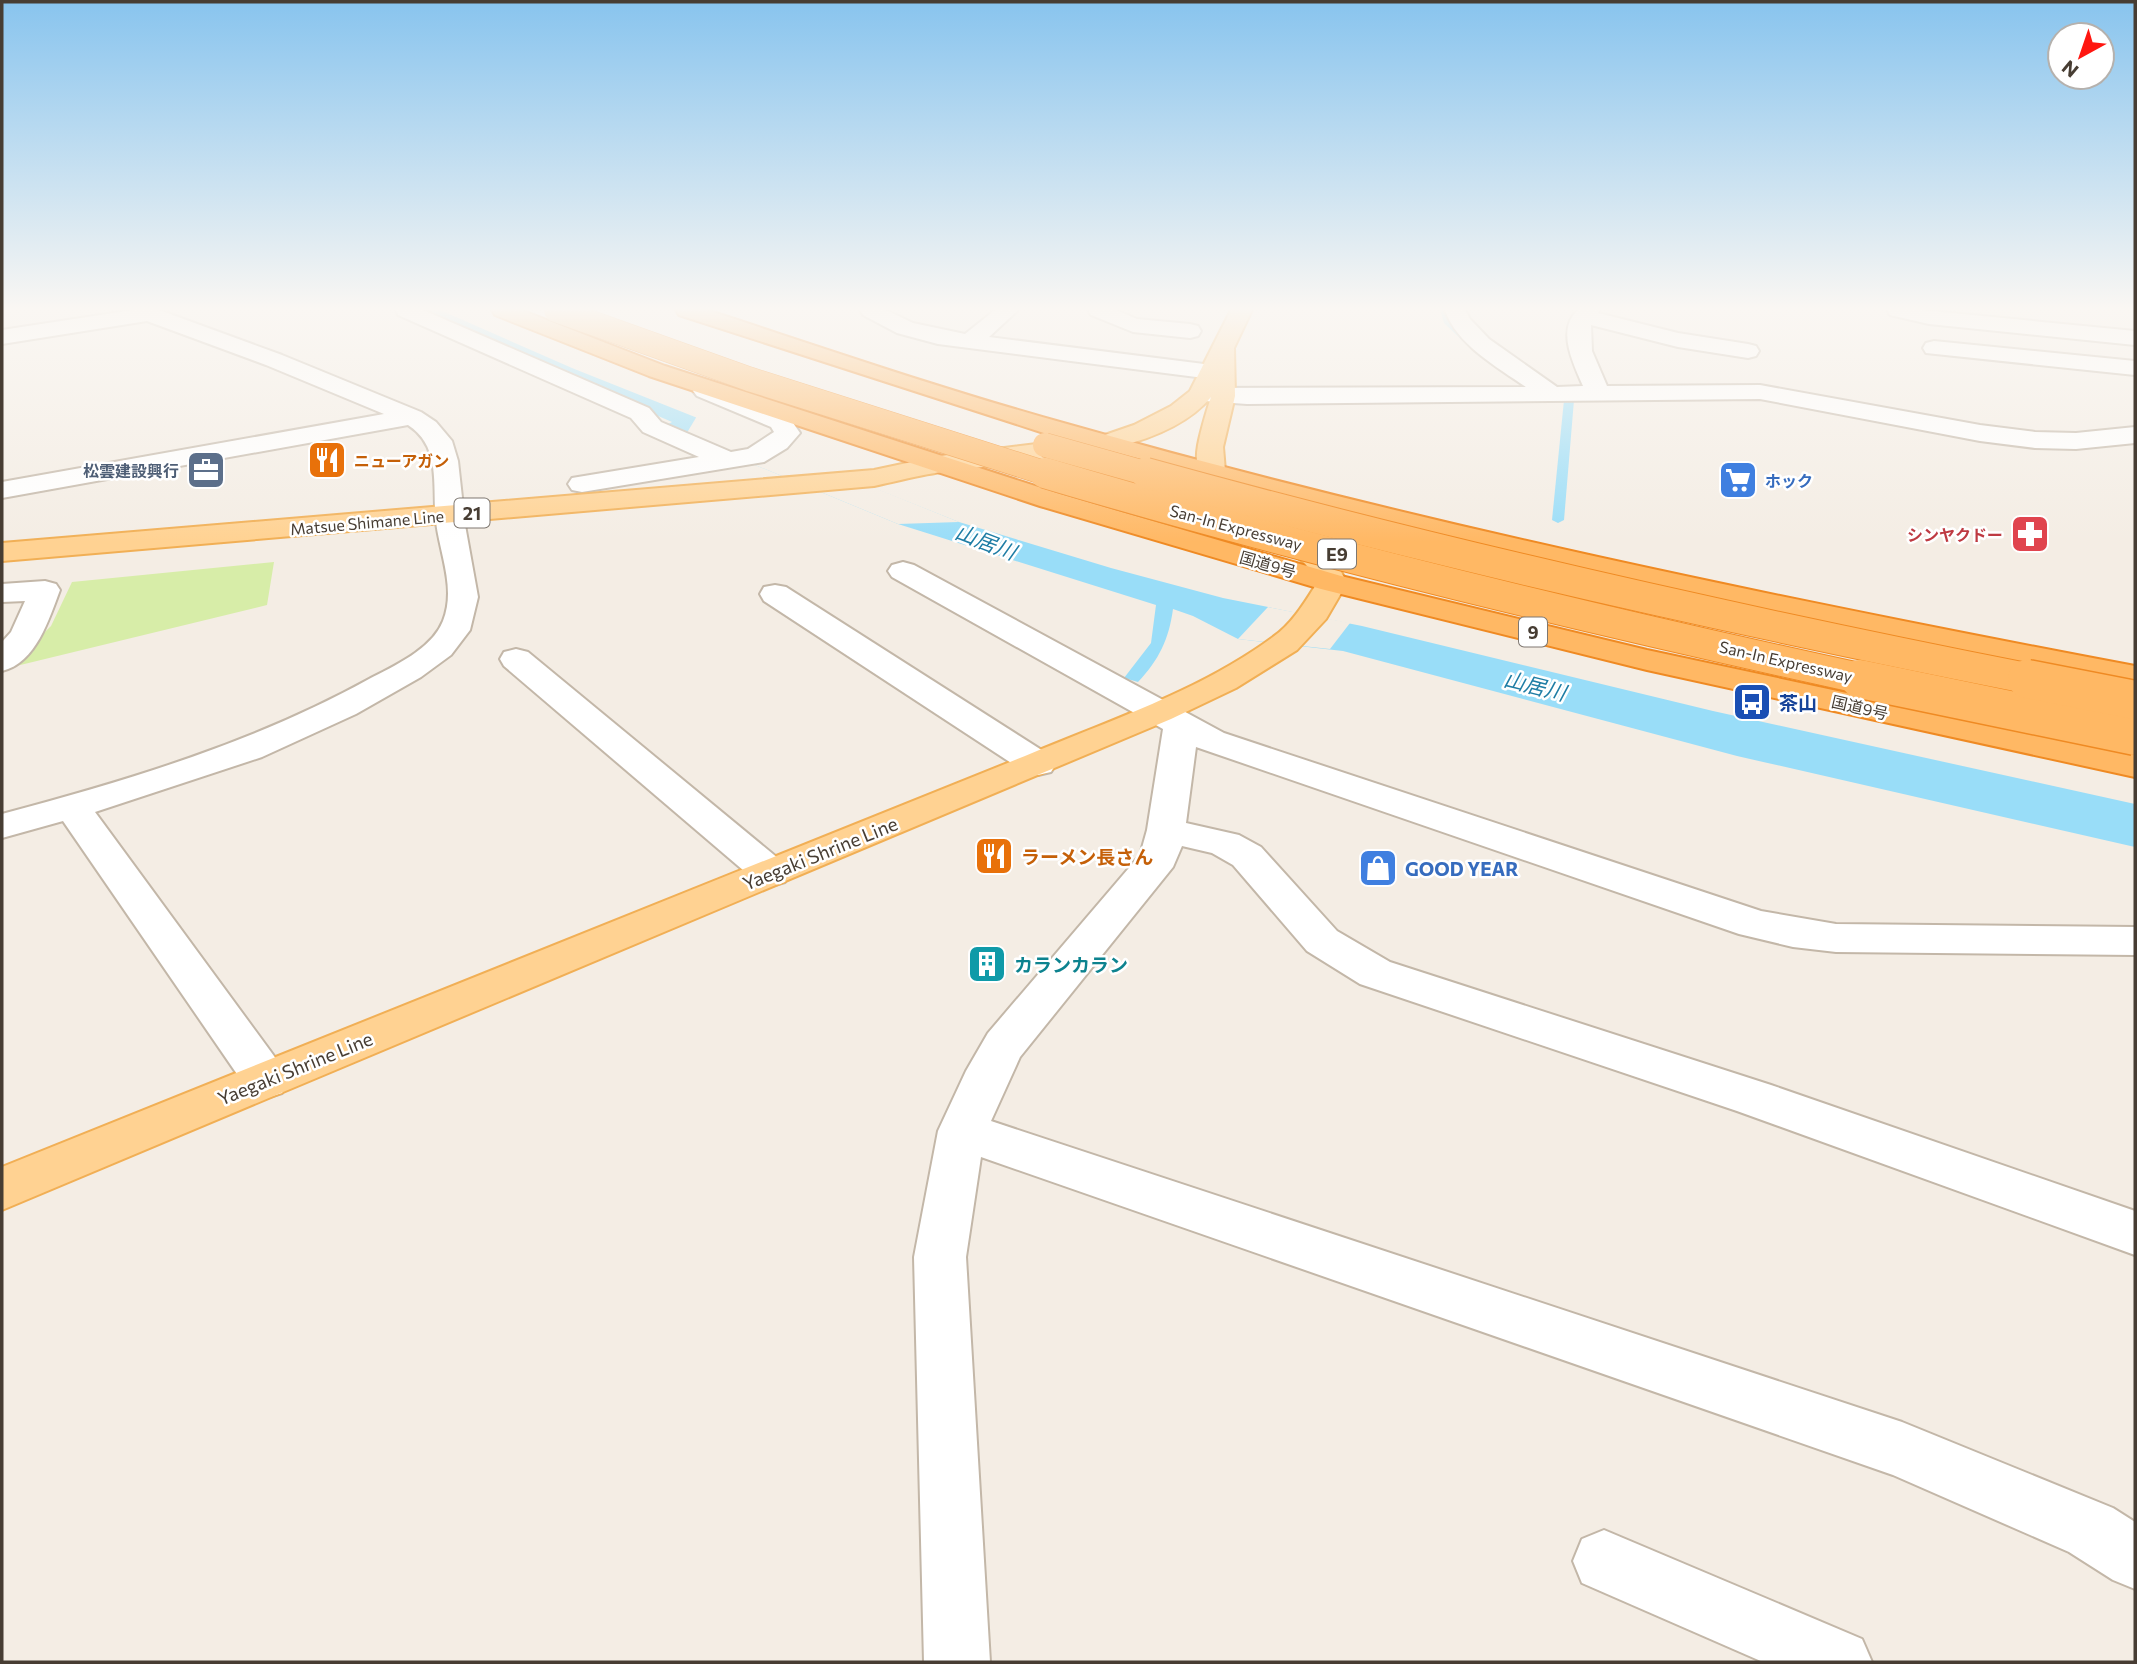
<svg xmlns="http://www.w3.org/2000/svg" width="2137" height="1664" font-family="Commissioner,'Noto Sans JP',sans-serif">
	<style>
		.green { fill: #d7eda8 }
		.water { fill: #99ddf8 }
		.pier { fill: #f4ede4 }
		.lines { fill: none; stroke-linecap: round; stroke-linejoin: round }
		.stream { fill: #99ddf8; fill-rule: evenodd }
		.minor-casing { stroke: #c3b7a8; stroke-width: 4 }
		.major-casing { stroke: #f1af55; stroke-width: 4 }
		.highway-casing { stroke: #ef8a23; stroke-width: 4 }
		.minor { fill: #fff; fill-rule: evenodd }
		.major { fill: #ffd292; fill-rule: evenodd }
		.highway { fill: #ffb864; fill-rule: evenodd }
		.highway-bridge-far2-casing { stroke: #ef8a23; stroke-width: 25; stroke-linecap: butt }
		.highway-bridge-far1-casing { stroke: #ef8a23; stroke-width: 32; stroke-linecap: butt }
		.highway-bridge-casing { stroke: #ef8a23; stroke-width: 41; stroke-linecap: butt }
		.highway-bridge-far2 { stroke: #ffb864; stroke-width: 24 }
		.highway-bridge-far1 { stroke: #ffb864; stroke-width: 30 }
		.highway-bridge { stroke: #ffb864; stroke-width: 38 }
		.labels { text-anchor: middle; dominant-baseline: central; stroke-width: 5; stroke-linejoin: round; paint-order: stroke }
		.far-food-label { font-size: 16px; font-weight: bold; fill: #c56008; stroke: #fff; text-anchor: start }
		.far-service-label { font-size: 16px; font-weight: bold; fill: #4e5e75; stroke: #fff; text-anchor: end }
		.far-shop-label { font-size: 16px; font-weight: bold; fill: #366cbe; stroke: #fff; text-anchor: start }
		.far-street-label { font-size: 16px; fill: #473d33; stroke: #fff }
		.far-health-label { font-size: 16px; font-weight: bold; fill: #be3a42; stroke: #fff; text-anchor: end }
		.shield { fill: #fff; stroke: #7e7770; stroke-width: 2 }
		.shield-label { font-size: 18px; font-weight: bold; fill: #473d33 }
		.transit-label { font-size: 19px; font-weight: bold; fill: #164399; stroke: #fff; text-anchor: start }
		.street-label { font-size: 19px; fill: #473d33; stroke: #fff }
		.food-label { font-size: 19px; font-weight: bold; fill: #c56008; stroke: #fff; text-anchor: start }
		.shop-label { font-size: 19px; font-weight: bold; fill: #366cbe; stroke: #fff; text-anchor: start }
		.culture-label { font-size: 19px; font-weight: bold; fill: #0d838f; stroke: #fff; text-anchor: start }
		.water-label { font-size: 21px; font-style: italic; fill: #1e7da5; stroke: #fff }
	</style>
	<rect width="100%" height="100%" fill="#f4ede4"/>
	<polygon class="green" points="274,562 267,605 8,668 51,626 72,582"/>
	<path class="water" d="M414 310H440L572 368 959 522 1111 568 1223 598 1362 626 1713 711 2135 804V847L1737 756 1343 651 1238 639 1193 616 1173 609C1169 639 1159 660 1138 682L1124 678 1151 643 1156 605 898 524 663 427 672 422Z"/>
	<g class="pier">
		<polygon points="697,416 959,522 898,524 685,436"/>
		<polygon points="1268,607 1350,623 1330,649 1238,639"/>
	</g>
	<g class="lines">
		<g class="stream">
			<polygon points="1440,310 1448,310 1451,320 1475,343 1475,347 1469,347 1444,323"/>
			<polygon points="1569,397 1574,400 1564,520 1558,523 1552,520 1564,400"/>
		</g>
		<defs>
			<g id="minor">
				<path d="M133 310H159L282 355 421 412 436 422 452 441 458 461 465 525 478 597 470 630 451 655 421 677 356 714 262 757 95 812 282 1067 289 1080 282 1093 266 1098 250 1093 63 821 2 838V814C129 780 253 743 369 679 394 666 432 649 443 621 456 589 440 554 436 522 432 486 442 447 408 425L2 498V482L384 414 266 365 147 321 2 344V330Z"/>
				<polygon points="396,310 423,310 649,408 661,422 731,452 748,449 774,432 771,427 697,396 693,391 697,386 705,384 713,386 789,417 800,433 787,448 764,462 582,492 572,490 568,484 572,478 699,457 643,432 631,418 398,315"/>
				<polygon points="860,310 886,310 913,323 965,334 995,310 1018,310 989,337 1212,365 1220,367 1224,372 1220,377 1212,379 938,344 897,333 863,315"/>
				<polygon points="1088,310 1116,310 1137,319 1190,324 1198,326 1201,331 1198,336 1190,338 1133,332 1091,315"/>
				<path d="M1445 310H1465L1470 319 1489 339 1557 387 1583 386C1573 363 1556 329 1578 310H1599L1598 313 1678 333 1748 344 1756 346 1759 351 1756 356 1748 358 1678 347 1591 325 1592 351 1607 386 1760 385 1980 425 2035 432 2076 433 2135 427V443L2076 449 2035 448 1980 441 1760 399 1247 404 1191 400 1188 395 1191 390 1200 388 1526 387C1497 367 1456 344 1445 310Z"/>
				<polygon points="1887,310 1921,310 2135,331 2135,345 1929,324 1890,315"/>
				<polygon points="1934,341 2135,361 2135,375 1926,353 1923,348 1926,343"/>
				<polygon points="903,562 914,565 1224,733 1761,911 1836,924 2135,927 2135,955 1836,952 1793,947 1739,934 1196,747 1186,823 1239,835 1261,847 1337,931 1390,962 1771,1085 2135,1211 2135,1255 1737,1111 1360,984 1307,951 1233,865 1212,853 1182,846 1173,867 1020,1057 991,1121 1902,1422 2113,1508 2135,1522 2135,1589 2113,1580 2069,1552 1893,1475 981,1157 966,1257 990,1662 924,1662 914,1257 938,1131 966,1071 988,1033 1140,855 1147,830 1163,729 892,577 888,571 892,565"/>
				<path d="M45 581 56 584 60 590C49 619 36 663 2 671V642L11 632 25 601 2 602V584Z"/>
				<polygon points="775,585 786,587 1051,756 1056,764 1051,772 1038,775 1025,772 764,601 760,594 764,587"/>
				<polygon points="516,649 528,652 785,864 791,873 785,882 771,886 757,882 504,666 500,659 504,652"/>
				<polygon points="1604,1530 1862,1639 1872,1662 1763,1662 1582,1583 1573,1561 1582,1539"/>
			</g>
			<path id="major" d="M1231 310H1252L1234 348 1235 396 1223 447 1225 471 1231 487 1247 504 1331 553 1347 583 1326 619 1297 650 1236 688 1171 719 2 1210V1167L1025 756C1108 721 1200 691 1273 637 1292 624 1305 602 1317 583 1306 560 1301 559 1279 547 1241 524 1188 499 1198 445 1201 429 1206 413 1211 397 1157 461 1019 460 942 472 919 475 897 481 874 486L2 561V543L874 470 940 456 1102 436 1134 425 1171 406 1190 391Z"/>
			<g id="highway">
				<polygon points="492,310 521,310 665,366 1060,494 1341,576 1647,650 2135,755 2135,777 1647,670 1321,589 1040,506 649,376 495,315"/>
				<path d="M676 310H707C826 349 945 390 1067 424 1418 524 1776 598 2135 666V686L1748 608 1354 516 1047 434 679 315Z"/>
			</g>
		</defs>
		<use href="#minor" class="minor-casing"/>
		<use href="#major" class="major-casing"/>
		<use href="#highway" class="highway-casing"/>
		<use href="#minor" class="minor"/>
		<use href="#major" class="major"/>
		<use href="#highway" class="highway"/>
		<defs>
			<g id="highway-bridge-far2">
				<polyline points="556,310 749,379 1051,475"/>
				<polyline points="1045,445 1152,475"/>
			</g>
			<g id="highway-bridge-far1">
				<path d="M1045 473C1317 554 1592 620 1868 680"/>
				<path d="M1146 473C1439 554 1737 621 2036 680"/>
			</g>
			<g id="highway-bridge">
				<polyline points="1860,679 2135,736"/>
				<polyline points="2027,679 2135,700"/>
			</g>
		</defs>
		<use href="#highway-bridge-far2" class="highway-bridge-far2-casing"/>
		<use href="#highway-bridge-far1" class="highway-bridge-far1-casing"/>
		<use href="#highway-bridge" class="highway-bridge-casing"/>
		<use href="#highway-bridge-far2" class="highway-bridge-far2"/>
		<use href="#highway-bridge-far1" class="highway-bridge-far1"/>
		<use href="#highway-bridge" class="highway-bridge"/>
	</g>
	<linearGradient id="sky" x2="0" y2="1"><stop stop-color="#88c4ee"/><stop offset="0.57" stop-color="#faf7f3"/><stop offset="1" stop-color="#faf7f3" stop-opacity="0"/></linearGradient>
	<rect width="2137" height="542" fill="url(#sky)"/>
	<defs>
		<symbol id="restaurant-square" viewBox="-11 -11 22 22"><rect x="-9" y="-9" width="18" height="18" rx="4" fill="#e8710a" stroke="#fff"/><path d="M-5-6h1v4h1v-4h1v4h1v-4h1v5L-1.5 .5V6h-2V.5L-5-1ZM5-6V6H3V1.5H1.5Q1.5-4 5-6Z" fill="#fff"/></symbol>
		<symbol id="office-square" viewBox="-11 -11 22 22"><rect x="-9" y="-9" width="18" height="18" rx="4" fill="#5c6f8a" stroke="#fff"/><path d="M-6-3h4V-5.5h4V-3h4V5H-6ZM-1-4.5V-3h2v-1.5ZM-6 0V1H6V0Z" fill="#fff"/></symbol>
		<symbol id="supermarket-square" viewBox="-11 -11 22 22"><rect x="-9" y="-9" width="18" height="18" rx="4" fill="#3f7fe0" stroke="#fff"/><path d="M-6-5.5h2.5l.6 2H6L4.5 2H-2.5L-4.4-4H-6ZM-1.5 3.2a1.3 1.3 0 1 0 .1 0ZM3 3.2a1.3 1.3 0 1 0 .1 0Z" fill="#fff"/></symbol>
		<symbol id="pharmacy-square" viewBox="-11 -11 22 22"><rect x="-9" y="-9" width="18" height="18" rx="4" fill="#e0444e" stroke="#fff"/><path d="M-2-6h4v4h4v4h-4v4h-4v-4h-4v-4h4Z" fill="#fff"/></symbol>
		<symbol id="bus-square" viewBox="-11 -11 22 22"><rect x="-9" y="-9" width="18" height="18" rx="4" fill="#1a4fb4" stroke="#fff"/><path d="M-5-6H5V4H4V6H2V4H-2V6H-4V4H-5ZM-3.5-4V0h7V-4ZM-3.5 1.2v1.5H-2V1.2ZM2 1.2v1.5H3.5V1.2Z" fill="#fff"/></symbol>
		<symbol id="shop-square" viewBox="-11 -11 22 22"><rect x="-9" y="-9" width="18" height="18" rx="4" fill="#3f7fe0" stroke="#fff"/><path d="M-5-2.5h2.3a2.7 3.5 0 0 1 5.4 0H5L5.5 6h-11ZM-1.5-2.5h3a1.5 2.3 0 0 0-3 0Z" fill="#fff"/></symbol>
		<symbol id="building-square" viewBox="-11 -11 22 22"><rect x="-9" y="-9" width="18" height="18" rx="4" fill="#0f9aa8" stroke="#fff"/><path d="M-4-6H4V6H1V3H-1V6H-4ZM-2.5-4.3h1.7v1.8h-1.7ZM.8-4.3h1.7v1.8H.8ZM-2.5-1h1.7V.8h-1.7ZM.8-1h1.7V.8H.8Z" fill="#fff"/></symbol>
	</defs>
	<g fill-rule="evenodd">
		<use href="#restaurant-square" x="305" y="438" width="44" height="44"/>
		<use href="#office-square" x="184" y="448" width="44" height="44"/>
		<use href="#supermarket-square" x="1716" y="458" width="44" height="44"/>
		<use href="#pharmacy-square" x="2008" y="512" width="44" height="44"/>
		<use href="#bus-square" x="1730" y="680" width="44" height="44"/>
		<use href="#restaurant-square" x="972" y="834" width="44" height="44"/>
		<use href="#shop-square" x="1356" y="846" width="44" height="44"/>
		<use href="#building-square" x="965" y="942" width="44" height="44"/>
	</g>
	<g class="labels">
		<g class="far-food-label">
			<text x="354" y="460">ニューアガン</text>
		</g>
		<g class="far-service-label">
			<text x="179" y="470">松雲建設興行</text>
		</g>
		<g class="far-shop-label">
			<text x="1765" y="480">ホック</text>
		</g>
		<g class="far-street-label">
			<text transform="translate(367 522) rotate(-5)">Matsue Shimane Line</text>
			<text transform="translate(1236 527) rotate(15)">San-In Expressway</text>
			<text transform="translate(1268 564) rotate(16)">国道9号</text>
			<text transform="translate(1786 661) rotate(13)">San-In Expressway</text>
			<text transform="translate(1860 707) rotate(13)">国道9号</text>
		</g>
		<g class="far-health-label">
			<text x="2003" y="534">シンヤクドー</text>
		</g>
		<g class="shield">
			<rect x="454.5" y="498.5" width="35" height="29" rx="5"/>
			<rect x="1318" y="539.5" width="38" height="29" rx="5"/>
			<rect x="1519" y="617.5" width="28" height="29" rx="5"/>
		</g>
		<g class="shield-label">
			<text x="472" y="513">21</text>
			<text x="1337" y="554">E9</text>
			<text x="1533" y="632">9</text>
		</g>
		<g class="transit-label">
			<text x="1779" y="702">茶山</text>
		</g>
		<g class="street-label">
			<text transform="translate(820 853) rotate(-22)">Yaegaki Shrine Line</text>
			<text transform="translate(295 1068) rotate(-22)">Yaegaki Shrine Line</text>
		</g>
		<g class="food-label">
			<text x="1021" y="856">ラーメン長さん</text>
		</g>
		<g class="shop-label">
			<text x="1405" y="868">GOOD YEAR</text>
		</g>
		<g class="culture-label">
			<text x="1014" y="964">カランカラン</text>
		</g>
		<g class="water-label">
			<text transform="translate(986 541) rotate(21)">山居川</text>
			<text transform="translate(1535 685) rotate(14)">山居川</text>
		</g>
	</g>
	<rect width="2137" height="1664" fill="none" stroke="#473d33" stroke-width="7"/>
	<g transform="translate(2081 56) rotate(220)"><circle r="33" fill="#ffffff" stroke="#b5b1ad" stroke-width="2"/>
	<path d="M0-5L12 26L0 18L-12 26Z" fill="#ff1610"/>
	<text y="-10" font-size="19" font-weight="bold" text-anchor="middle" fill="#473d33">N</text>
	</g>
</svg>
